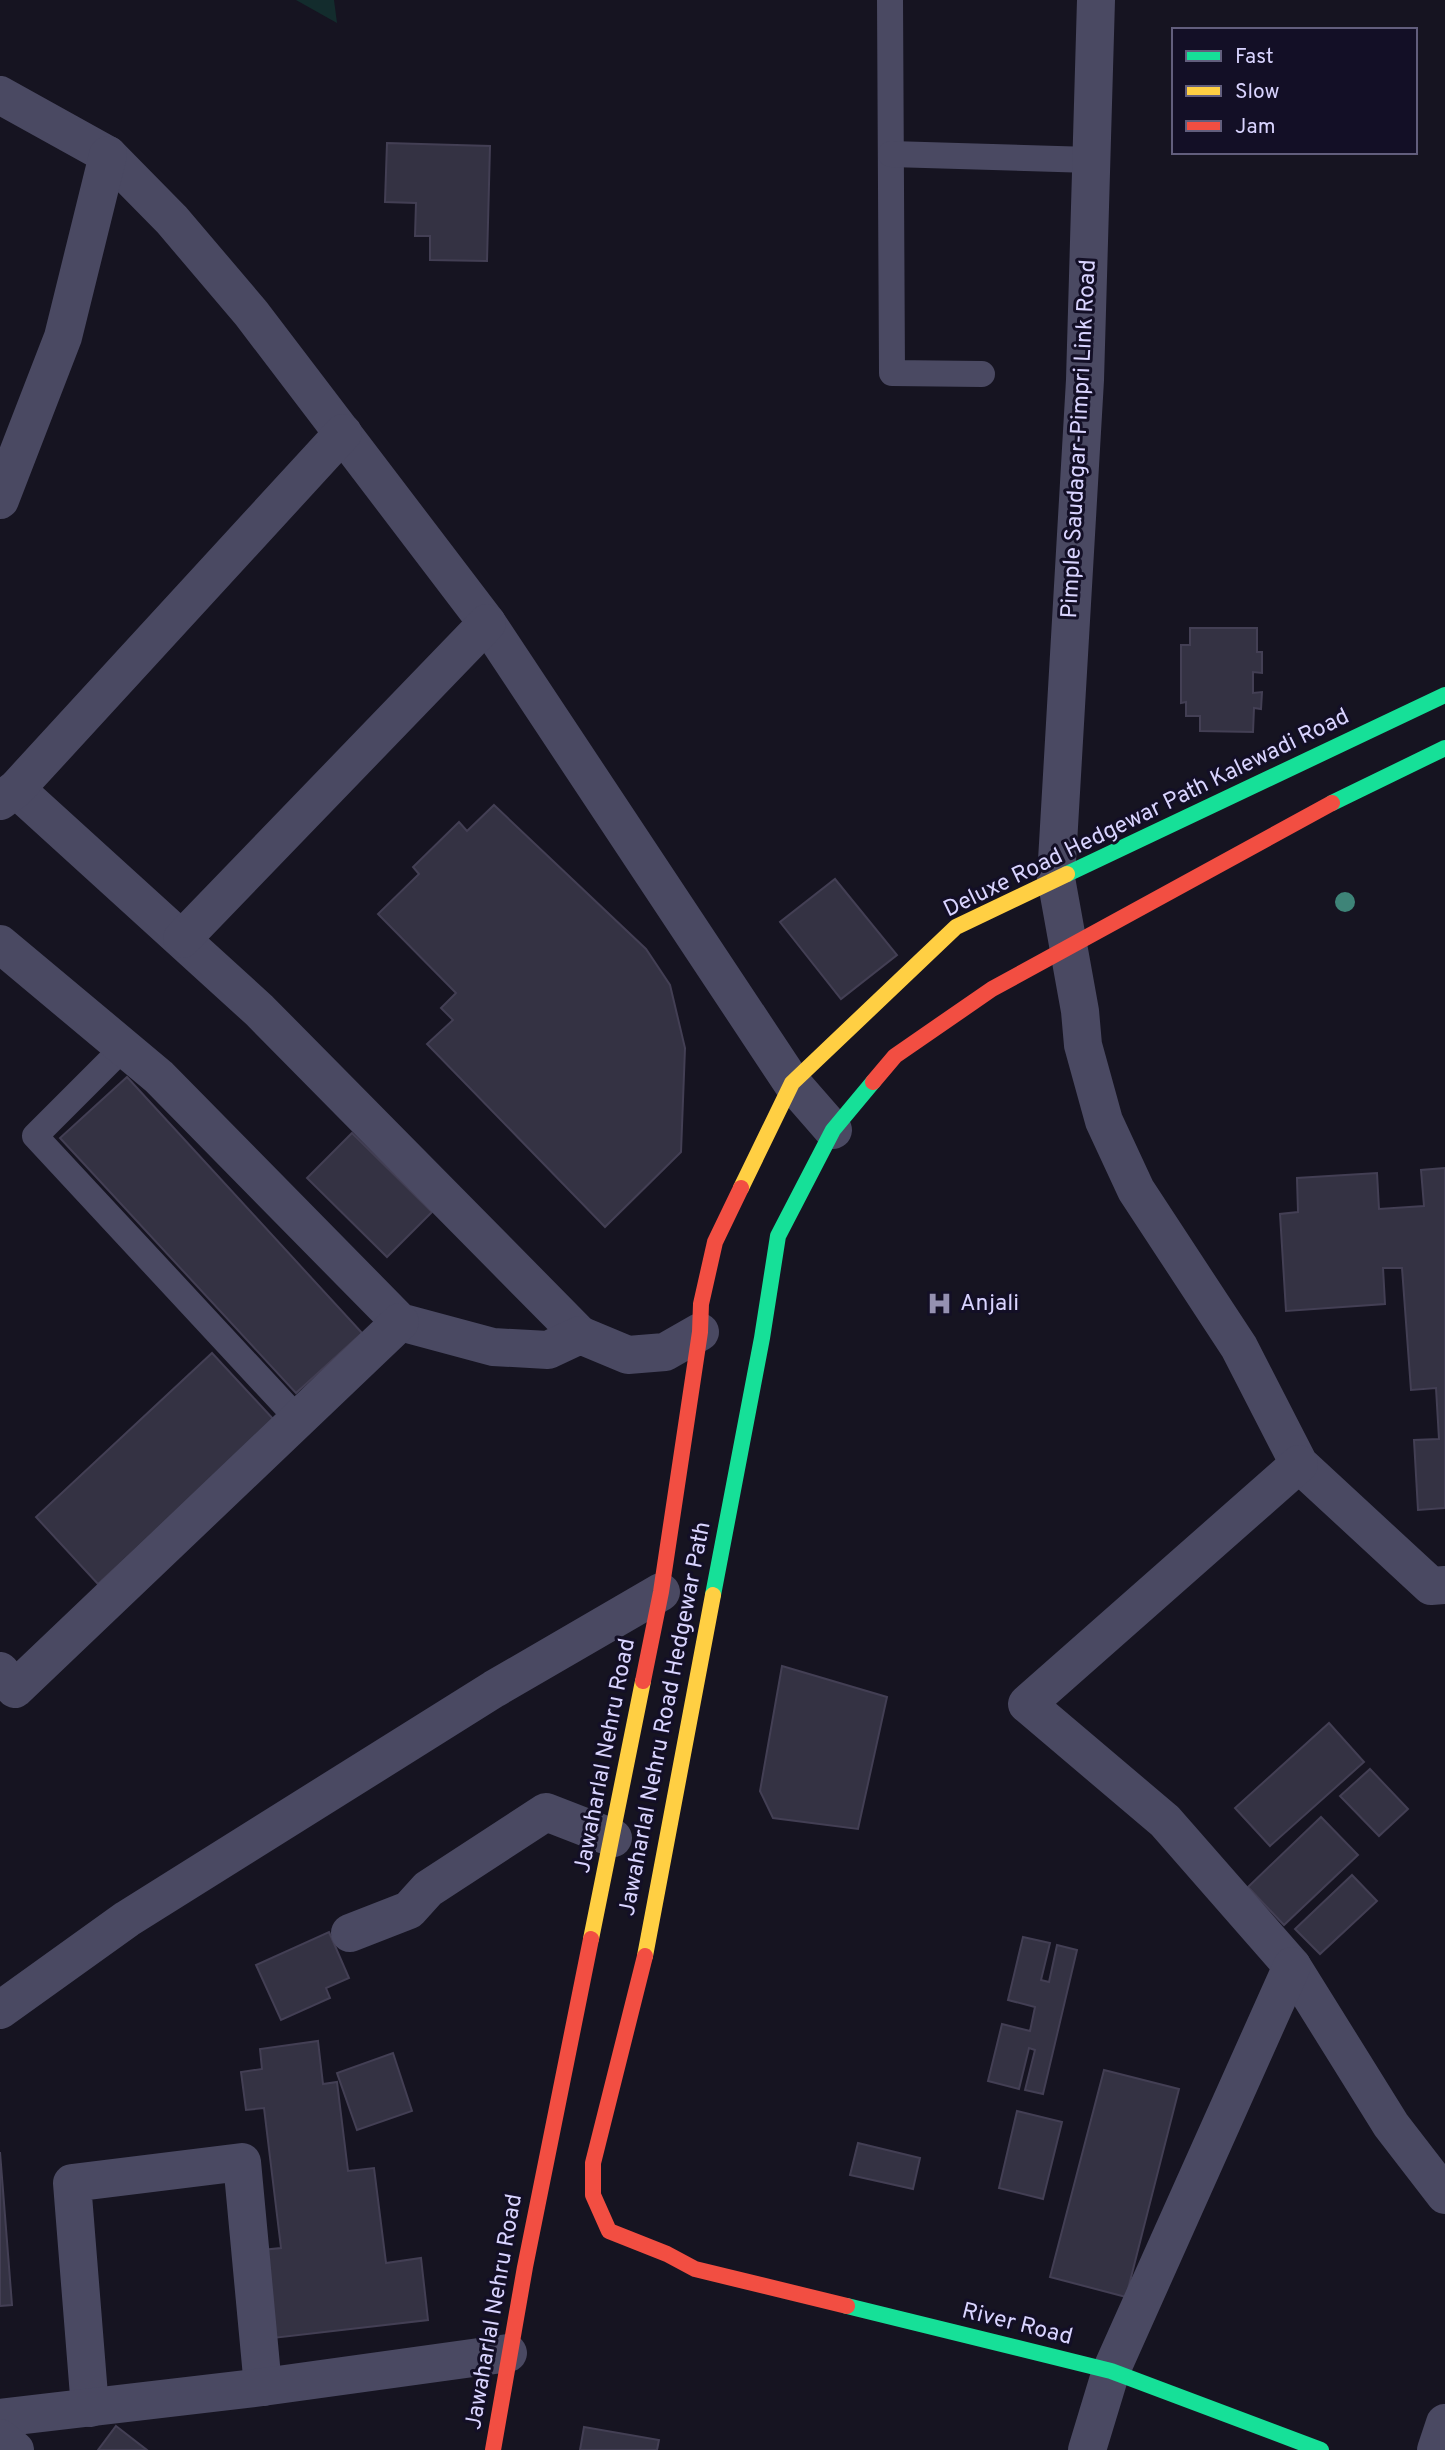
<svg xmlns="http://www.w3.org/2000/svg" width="1445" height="2450" font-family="Overpass,sans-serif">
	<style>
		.green { fill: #132c2d }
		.building { fill: #343243; stroke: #433f54; stroke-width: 2 }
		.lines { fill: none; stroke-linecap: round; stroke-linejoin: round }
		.lane { stroke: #4a4962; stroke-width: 26 }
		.street { stroke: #4a4962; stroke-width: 38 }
		.fast { stroke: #16e098; stroke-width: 16 }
		.slow { stroke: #ffcf43; stroke-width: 16 }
		.jam { stroke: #f24e42; stroke-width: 16 }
		.tree { fill: #3e8478 }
		.labels { text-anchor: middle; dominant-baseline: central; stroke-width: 6; stroke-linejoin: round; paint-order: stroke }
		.street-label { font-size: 23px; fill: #d9d4ff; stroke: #130f26 }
		.poi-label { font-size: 23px; fill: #d9d4ff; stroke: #130f26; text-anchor: start }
	</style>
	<rect width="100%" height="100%" fill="#161421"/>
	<polygon class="green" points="296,0 334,0 337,23"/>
	<g class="building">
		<polygon points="387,143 490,146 487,261 430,260 430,236 415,236 416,203 385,202"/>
		<polygon points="1190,628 1257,628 1257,652 1262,652 1262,673 1253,672 1253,693 1262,692 1261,709 1254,708 1253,732 1200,731 1200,716 1186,716 1186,702 1181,703 1181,645 1190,645"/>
		<polygon points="494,805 646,949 670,985 685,1048 681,1152 605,1227 427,1044 453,1020 441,1008 456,993 378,914 419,874 413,867 459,822 467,831"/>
		<polygon points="835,879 897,955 841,999 780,922"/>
		<polygon points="127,1077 362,1333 296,1393 60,1138"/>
		<polygon points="352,1133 432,1212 387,1257 307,1178"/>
		<polygon points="1445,1168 1445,1508 1418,1510 1414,1440 1439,1439 1436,1388 1411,1390 1402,1268 1383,1268 1385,1304 1286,1311 1280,1214 1298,1212 1297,1178 1377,1173 1379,1209 1424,1206 1421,1170"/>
		<polygon points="212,1353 275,1421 98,1584 36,1517"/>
		<polygon points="782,1666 887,1697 858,1829 773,1818 760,1791"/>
		<polygon points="1329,1723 1364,1762 1270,1846 1235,1808"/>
		<polygon points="1370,1769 1408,1809 1379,1836 1340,1796"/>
		<polygon points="1321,1817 1358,1855 1284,1925 1248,1887"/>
		<polygon points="1352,1875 1377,1901 1320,1954 1295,1929"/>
		<polygon points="329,1932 349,1978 326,1988 330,1998 281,2020 256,1965"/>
		<polygon points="1023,1937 1050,1943 1041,1980 1049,1982 1057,1945 1077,1950 1043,2094 1025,2090 1035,2050 1029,2048 1019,2089 988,2081 1002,2024 1030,2031 1035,2007 1008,2000"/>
		<polygon points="318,2041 323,2084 337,2082 348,2171 374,2168 386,2263 421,2258 428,2320 273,2338 262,2250 281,2248 264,2108 246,2110 241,2072 262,2069 260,2049"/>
		<polygon points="393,2053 412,2111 357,2130 337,2073"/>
		<polygon points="1104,2070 1179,2089 1126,2297 1050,2277"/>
		<polygon points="1017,2111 1062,2122 1043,2199 999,2188"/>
		<polygon points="858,2143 920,2158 913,2189 850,2175"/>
		<polygon points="0,2152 12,2305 0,2306"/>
		<polygon points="116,2426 147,2450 98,2450"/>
		<polygon points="584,2427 659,2440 657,2450 580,2450"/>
	</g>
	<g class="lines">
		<g class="lane">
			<polyline points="890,0 892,373 982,374"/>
			<polyline points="891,154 1091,160"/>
			<polyline points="124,1047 35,1136 298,1419"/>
		</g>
		<g class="street">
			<polyline points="1096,0 1085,380 1056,878 1080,1011 1083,1045 1104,1121 1136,1190 1239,1347 1299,1464 1431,1586 1445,1585"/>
			<polyline points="0,95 108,155 172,220 251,313 487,623 792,1083 833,1130"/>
			<polyline points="0,500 63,337 108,155"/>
			<polyline points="16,789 259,1010 580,1335"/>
			<polyline points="0,801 16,789 343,433"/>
			<polyline points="182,939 487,623"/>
			<polyline points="0,944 159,1077 400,1322 493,1347 548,1350 580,1335 628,1355 665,1352 700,1332"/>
			<polyline points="1299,1464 1027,1704 1165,1821 1292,1966 1391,2125 1445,2195"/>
			<polyline points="0,1671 15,1689 400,1322"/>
			<polyline points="350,1933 409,1910 428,1889 546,1812 613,1838"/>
			<polyline points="0,2010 127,1919 494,1689 661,1592"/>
			<polyline points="90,2408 72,2183 242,2162 263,2387"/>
			<polyline points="0,2418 263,2387 508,2353"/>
			<polyline points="0,2438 15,2450"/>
			<polyline points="1087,2450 1111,2371 1292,1966"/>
			<polyline points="1436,2450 1445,2423"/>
		</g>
		<g class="fast">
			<polyline points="1332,803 1445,748"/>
			<polyline points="1067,874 1445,695"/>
			<polyline points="713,1595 762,1338 778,1236 833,1130 873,1082"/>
			<polyline points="847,2306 1111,2371 1321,2450"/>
		</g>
		<g class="slow">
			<polyline points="741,1188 792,1083 956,927 1067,874"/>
			<polyline points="591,1939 643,1681"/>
			<polyline points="645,1956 713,1595"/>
		</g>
		<g class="jam">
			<polyline points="873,1082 895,1056 992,989 1332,803"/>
			<polyline points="643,1681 661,1592 700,1332 701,1304 715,1242 741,1188"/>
			<polyline points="645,1956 593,2163 593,2195 609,2231 667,2254 695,2269 847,2306"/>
			<polyline points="493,2450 525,2267 591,1939"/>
		</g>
	</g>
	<circle class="tree" cx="1345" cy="902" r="10"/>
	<defs>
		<symbol id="hospital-bare" viewBox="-9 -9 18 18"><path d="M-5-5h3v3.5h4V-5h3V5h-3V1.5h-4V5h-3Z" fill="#9591b1" stroke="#130f26" stroke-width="2.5" paint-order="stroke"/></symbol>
	</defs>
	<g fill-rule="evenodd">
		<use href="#hospital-bare" x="922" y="1286" width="35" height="35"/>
	</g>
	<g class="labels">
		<g class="street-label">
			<text transform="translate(1080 439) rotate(-87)">Pimple Saudagar-Pimpri Link Road</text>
			<text transform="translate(1147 814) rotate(-26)">Deluxe Road Hedgewar Path Kalewadi Road</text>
			<text transform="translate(666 1719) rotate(-79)">Jawaharlal Nehru Road Hedgewar Path</text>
			<text transform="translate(606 1756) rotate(-79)">Jawaharlal Nehru Road</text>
			<text transform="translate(495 2312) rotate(-80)">Jawaharlal Nehru Road</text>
			<text transform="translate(1017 2325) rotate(14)">River Road</text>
		</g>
		<g class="poi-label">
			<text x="960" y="1304">Anjali</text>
		</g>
	</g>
	<rect x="1172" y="28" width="245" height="126" fill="#130f26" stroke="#625e7d" stroke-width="2"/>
	<rect x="1186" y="51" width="35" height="10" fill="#16e098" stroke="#625e7d" stroke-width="2"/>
	<text x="1235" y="63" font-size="21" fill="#d9d4ff">Fast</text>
	<rect x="1186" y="86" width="35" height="10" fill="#ffcf43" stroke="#625e7d" stroke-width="2"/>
	<text x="1235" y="98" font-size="21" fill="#d9d4ff">Slow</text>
	<rect x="1186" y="121" width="35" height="10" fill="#f24e42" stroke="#625e7d" stroke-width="2"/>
	<text x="1235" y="133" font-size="21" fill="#d9d4ff">Jam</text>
</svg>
